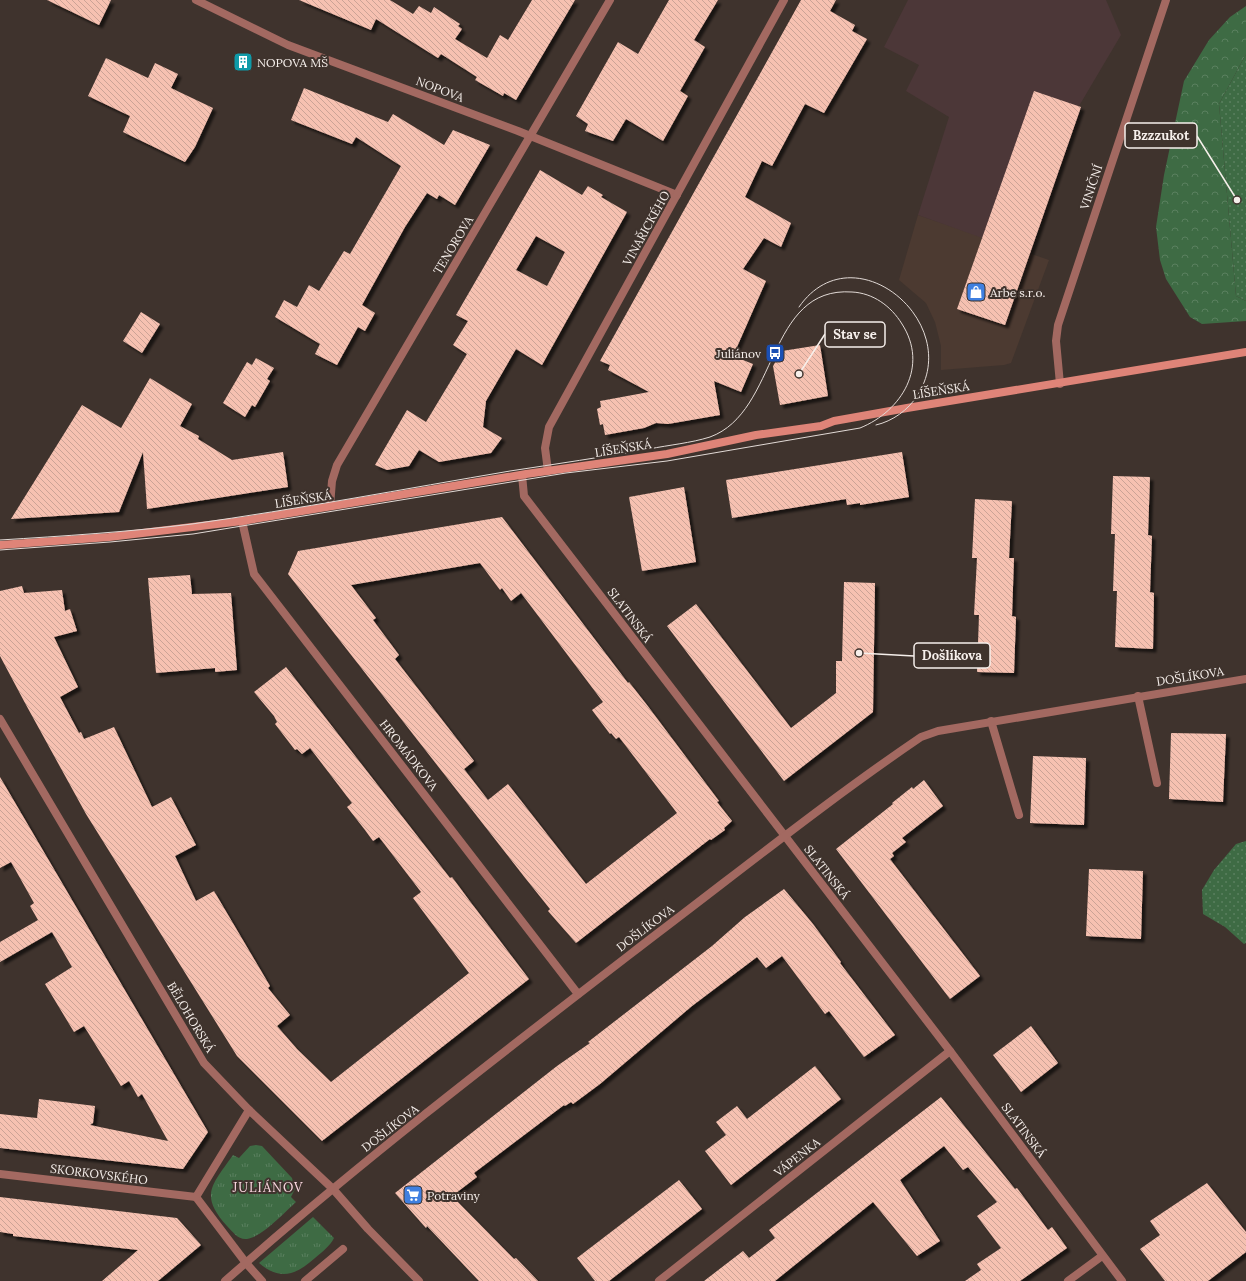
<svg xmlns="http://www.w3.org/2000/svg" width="1246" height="1281" font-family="Lora,serif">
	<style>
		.built { fill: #4c3a31 }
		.industrial { fill: #4c3738 }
		.grass { fill: url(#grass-tufts) }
		.forest { fill: url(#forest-crowns) }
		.park { fill: url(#park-dots) }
		.building { fill: url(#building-back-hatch); fill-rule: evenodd; filter: url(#shadow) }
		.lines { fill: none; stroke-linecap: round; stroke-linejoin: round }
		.street { stroke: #a36961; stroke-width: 8 }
		.secondary { stroke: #df8478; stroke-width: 8 }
		.tram { stroke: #e2dad6; stroke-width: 1 }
		.labels { text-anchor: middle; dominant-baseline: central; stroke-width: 4; stroke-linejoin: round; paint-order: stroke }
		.poi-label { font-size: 12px; fill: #f6efeb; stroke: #3f332d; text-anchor: start }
		.street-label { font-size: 12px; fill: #f6efeb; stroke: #3f332d }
		.neighbourhood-label { font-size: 13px; letter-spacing: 1px; fill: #fbd8e1; stroke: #3f332d }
		.leader { fill: none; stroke: #f6efeb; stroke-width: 1.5 }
		.callout-dot { fill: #f6efeb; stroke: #3f332d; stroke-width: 1.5 }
		.callout { fill: #3f332d; stroke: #f6efeb; stroke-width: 1.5 }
		.callout-label { font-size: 13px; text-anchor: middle; font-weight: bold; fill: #f6efeb }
	</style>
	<defs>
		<pattern id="grass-tufts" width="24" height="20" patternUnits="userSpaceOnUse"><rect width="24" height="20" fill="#3e6b44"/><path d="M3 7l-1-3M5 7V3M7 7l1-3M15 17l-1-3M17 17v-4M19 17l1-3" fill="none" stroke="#5a805f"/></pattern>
		<pattern id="forest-crowns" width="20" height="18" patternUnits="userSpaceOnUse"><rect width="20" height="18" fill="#3e6b44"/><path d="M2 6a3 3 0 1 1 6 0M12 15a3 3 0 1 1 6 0" fill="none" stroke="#5a805f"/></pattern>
		<pattern id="park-dots" width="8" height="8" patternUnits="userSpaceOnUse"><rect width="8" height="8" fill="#3e6b44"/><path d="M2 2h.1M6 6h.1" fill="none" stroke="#5a805f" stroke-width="1.8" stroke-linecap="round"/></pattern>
		<pattern id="building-back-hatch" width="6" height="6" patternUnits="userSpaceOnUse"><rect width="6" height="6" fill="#f6c1b1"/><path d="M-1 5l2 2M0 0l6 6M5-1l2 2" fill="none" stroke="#cba396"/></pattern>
		<filter id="shadow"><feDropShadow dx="3.5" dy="3.5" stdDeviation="1" flood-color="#0009"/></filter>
	</defs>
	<rect width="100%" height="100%" fill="#3f332d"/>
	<polygon class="built" points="918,215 1049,260 1011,363 1004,365 941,370 941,346 935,322 926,303 899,280"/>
	<polygon class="industrial" points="908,0 1106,0 1121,35 1079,106 1081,107 1030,255 918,215 949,117 906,91 919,65 884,47"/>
	<g class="grass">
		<path d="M256 1145 262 1146 292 1178 295 1189 291 1197 296 1202C285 1212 262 1237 247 1239 238 1240 233 1232 227 1226 199 1195 212 1185 233 1155L239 1158 250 1146Z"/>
		<path d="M313 1217 334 1238C330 1246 322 1252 315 1258 296 1275 280 1281 259 1263Z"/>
	</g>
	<polygon class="forest" points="1246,6 1246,54 1219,104 1236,296 1246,301 1246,321 1202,324 1190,317 1166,279 1160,260 1156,227 1164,175 1184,81 1209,40 1230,17"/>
	<g class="park">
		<polygon points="1246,54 1246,301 1236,296 1219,104"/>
		<polygon points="1246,841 1246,943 1244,944 1225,927 1203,914 1202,890 1214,870 1236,844"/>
	</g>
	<g class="building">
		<polygon points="47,0 111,0 99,25"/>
		<polygon points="299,0 390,0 413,14 419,6 431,13 434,7 460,24 458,26 462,29 455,39 487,58 500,35 508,40 532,0 575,0 516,100 504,93 503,96 475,80 477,77 441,54 438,58 376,19 371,30"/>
		<polygon points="669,0 718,0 694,40 705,47 680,91 688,96 663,141 626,119 613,141 585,131 588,124 576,116 618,42 638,54"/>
		<polygon points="801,0 836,0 830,11 855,25 852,31 867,39 824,113 805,104 772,166 762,161 745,197 791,223 781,247 764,238 743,269 766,281 733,356 753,364 741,392 714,381 720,415 668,424 656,423 644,428 605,435 603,424 600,425 597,409 601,407 600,401 649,392 608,370 610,365 600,361"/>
		<polygon points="106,58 148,78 155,63 178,74 171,88 213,108 195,147 185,162 123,132 130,116 88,96"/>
		<polygon points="304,88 388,122 393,114 444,145 453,130 490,145 455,205 439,195 437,199 427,193 405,227 362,305 375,313 365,331 358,327 337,365 315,354 320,344 275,317 284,300 297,307 309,285 319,291 344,251 350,254 401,166 356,137 352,144 291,120"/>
		<polygon points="1034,91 1081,107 1005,325 957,309"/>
		<path d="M540 170 582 195 588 186 603 195 601 197 627 212 542 365 516 349 486 401 483 427 502 438 491 453 439 462 419 450 409 466 387 470 375 465 407 410 426 422 467 354 453 345 468 321 456 315ZM536 236 565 252 547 286 516 270Z"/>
		<polygon points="141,312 160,324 142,353 123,341"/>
		<polygon points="820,345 828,396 780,405 773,366 782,351"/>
		<polygon points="256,358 274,368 267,379 270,381 255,407 252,405 245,417 223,403 247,362 252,365"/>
		<polygon points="150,378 192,404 180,426 199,436 198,439 232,460 283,452 288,487 147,509 143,452 119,512 11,519 82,405 121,428"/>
		<polygon points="902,452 909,497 860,505 860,503 847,505 846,499 732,518 726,480"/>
		<polygon points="1113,476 1150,477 1148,535 1152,536 1150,592 1154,593 1153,649 1115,647 1117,591 1113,591 1115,534 1111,534"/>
		<polygon points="684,487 696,562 642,571 629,497"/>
		<polygon points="975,499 1012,501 1009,558 1014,558 1012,616 1016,617 1014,673 977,672 979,615 974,615 977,558 972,558"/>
		<path d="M502 517 628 683 629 682 647 705 719 801 717 802 732 821 724 828 725 830 711 840 710 839 576 943 548 911 550 909 526 879 288 574 298 551ZM480 563 500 590 502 588 511 601 521 593 603 702 592 710 610 734 611 733 616 739 619 737 677 813 586 884 508 784 488 800 464 769 474 761 395 659 399 655 373 620 376 618 351 585Z"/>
		<polygon points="190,575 192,594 231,593 237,670 215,672 215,668 156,673 148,578"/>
		<polygon points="844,582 875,583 873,712 784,781 667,626 696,604 791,728 836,693 836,661 842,661"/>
		<polygon points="22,586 24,593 62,590 65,611 70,609 77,631 54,637 78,687 60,697 79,733 81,732 84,739 114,727 152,807 171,797 196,845 175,856 196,901 214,891 270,986 268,988 290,1015 277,1026 297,1049 331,1082 469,973 413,898 421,892 379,837 373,841 365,830 347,807 352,803 310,748 302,754 297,749 295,750 275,724 277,722 274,716 254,692 286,667 450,878 452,877 469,900 529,979 322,1141 237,1056 86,814 25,703 0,656 0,591"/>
		<polygon points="1171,733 1226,734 1223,802 1169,799"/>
		<polygon points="1033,756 1086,758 1084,825 1030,823"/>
		<polygon points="0,777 208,1132 183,1169 0,1148 0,1114 37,1118 39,1099 95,1106 93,1123 90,1125 168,1141 142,1094 138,1097 129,1081 121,1086 84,1026 74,1032 45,984 72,967 52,932 0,962 0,942 38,920 30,906 34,903 11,862 0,868"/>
		<polygon points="924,780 943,806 902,838 906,842 892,853 894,856 890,859 980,976 950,999 836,849 893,804 892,803 912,787 913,789"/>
		<polygon points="1089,869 1143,871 1141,939 1086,936"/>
		<polygon points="784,889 813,924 841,962 840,963 895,1035 864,1057 829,1011 825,1014 782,956 766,968 757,957 692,1006 600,1084 573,1104 571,1102 565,1106 564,1105 474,1173 477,1177 452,1196 514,1259 516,1258 538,1281 479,1281 427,1226 426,1228 395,1193 557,1066 590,1043 588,1042 712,946 745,917"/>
		<polygon points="1031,1026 1058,1063 1021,1092 993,1055"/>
		<polygon points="815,1066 841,1099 731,1185 705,1151 726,1135 716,1122 737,1106 747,1119"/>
		<polygon points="941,1097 1015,1189 1017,1188 1048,1230 1052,1227 1067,1248 1020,1281 965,1281 981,1270 977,1264 1001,1248 977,1216 997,1202 968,1167 963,1170 944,1146 900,1180 940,1241 917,1256 873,1202 775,1281 704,1281 743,1251 749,1258 775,1238 769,1230"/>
		<polygon points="679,1180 702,1209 609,1281 595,1281 577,1258"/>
		<polygon points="1207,1183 1246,1232 1246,1252 1208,1281 1165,1281 1140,1249 1160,1235 1150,1221"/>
		<polygon points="0,1197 177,1218 201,1245 158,1281 102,1281 138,1250 13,1236 13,1234 0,1232"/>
	</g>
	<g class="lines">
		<g class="street">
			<polyline points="196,0 288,45 518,131 677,195"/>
			<polyline points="1060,384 1056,341 1058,325 1166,0"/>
			<polyline points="548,471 545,448 549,427 784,0"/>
			<polyline points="522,475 524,496 950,1051 1122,1281"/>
			<polyline points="330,506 332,481 337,465 610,0"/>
			<polyline points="242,521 254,574 578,994"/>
			<polyline points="1138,696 1157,783"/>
			<polyline points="0,719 204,1063 249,1110 333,1189 368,1229 419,1281"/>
			<polyline points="991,721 1019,815"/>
			<polyline points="249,1110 196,1197 246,1263 262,1281"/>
			<polyline points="0,1174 196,1197"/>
			<path d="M225 1281C361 1161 506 1050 650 939 740 871 828 800 921 737L938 731 1246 679"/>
			<polyline points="305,1281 343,1249"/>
			<polyline points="659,1281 950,1051"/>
			<polyline points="1068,1281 1102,1256"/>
		</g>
		<polyline class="secondary" points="0,545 109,537 242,521 526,474 667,454 756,435 821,426 834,421 907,408 1246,352"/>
		<g class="tram">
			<path d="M799 307C853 229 965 323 917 396 908 410 893 421 876 425"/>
			<path d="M0 540C64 536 128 532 192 524 298 509 404 489 510 471 556 464 603 457 649 449 669 445 691 443 710 437 779 412 766 286 852 292 873 293 891 306 902 324 929 366 902 411 860 428L667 461 566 473 193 534 110 542 0 550"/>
		</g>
	</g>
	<defs>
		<symbol id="building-square" viewBox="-11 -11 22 22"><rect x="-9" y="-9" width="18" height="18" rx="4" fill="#0f9aa8" stroke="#3f332d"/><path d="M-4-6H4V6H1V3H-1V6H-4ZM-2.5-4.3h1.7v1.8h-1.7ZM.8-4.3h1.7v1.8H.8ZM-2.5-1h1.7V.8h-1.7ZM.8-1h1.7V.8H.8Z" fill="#fff"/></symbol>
		<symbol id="shop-square" viewBox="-11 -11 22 22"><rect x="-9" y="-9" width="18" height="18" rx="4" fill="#3f7fe0" stroke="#3f332d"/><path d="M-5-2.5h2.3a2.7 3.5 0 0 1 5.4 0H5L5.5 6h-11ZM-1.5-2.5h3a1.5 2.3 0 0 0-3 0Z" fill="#fff"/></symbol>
		<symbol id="bus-square" viewBox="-11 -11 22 22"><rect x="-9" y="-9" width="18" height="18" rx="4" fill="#1a4fb4" stroke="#3f332d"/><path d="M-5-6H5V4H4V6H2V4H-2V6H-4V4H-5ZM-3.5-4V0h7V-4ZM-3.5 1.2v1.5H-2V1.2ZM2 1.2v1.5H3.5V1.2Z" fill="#fff"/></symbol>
		<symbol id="supermarket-square" viewBox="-11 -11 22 22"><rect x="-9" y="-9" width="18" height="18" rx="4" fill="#3f7fe0" stroke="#3f332d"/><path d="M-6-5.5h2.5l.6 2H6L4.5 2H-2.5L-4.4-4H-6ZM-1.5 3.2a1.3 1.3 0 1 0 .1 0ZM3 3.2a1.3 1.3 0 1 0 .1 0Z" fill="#fff"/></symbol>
	</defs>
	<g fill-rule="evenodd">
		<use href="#building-square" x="232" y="51" width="22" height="22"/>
		<use href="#shop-square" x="965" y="281" width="22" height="22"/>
		<use href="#bus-square" x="764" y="342" width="22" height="22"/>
		<use href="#supermarket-square" x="402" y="1184" width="22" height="22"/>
	</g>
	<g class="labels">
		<g class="poi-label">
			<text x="257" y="62">NOPOVA MŠ</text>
			<text x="990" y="292">Arbe s.r.o.</text>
			<text x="761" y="353" text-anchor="end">Juliánov</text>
			<text x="427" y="1195">Potraviny</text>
		</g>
		<g class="street-label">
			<text transform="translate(440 89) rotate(21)">NOPOVA</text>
			<text transform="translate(1091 187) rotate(-72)">VINIČNÍ</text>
			<text transform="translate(646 228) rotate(-61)">VINAŘICKÉHO</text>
			<text transform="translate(453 245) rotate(-59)">TENOROVA</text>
			<text transform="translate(941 390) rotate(-9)">LÍŠEŇSKÁ</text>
			<text transform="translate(623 448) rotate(-9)">LÍŠEŇSKÁ</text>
			<text transform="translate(303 499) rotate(-9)">LÍŠEŇSKÁ</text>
			<text transform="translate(630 615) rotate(53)">SLATINSKÁ</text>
			<text transform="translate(1190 676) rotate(-9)">DOŠLÍKOVA</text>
			<text transform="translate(409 755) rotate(52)">HROMÁDKOVA</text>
			<text transform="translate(827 872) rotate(52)">SLATINSKÁ</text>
			<text transform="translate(645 928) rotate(-37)">DOŠLÍKOVA</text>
			<text transform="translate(191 1017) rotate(59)">BĚLOHORSKÁ</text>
			<text transform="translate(390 1128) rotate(-38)">DOŠLÍKOVA</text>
			<text transform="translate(1024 1130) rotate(53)">SLATINSKÁ</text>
			<text transform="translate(797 1157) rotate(-38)">VÁPENKA</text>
			<text transform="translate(99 1174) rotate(7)">SKORKOVSKÉHO</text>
		</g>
		<g class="neighbourhood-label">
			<text x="268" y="1187">JULIÁNOV</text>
		</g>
	</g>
	<path class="leader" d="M1237 200L1197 136M799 374L825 334M859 653L914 656"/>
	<g class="callout-dot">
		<circle cx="1237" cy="200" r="4"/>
		<circle cx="799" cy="374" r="4"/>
		<circle cx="859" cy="653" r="4"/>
	</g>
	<g class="callout">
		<rect x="1125" y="123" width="72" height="25" rx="4"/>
		<rect x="825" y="322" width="60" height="25" rx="4"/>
		<rect x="914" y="643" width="76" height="25" rx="4"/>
	</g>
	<g class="callout-label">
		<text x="1161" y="140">Bzzzukot</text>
		<text x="855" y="339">Stav se</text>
		<text x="952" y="660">Došlíkova</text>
	</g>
</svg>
